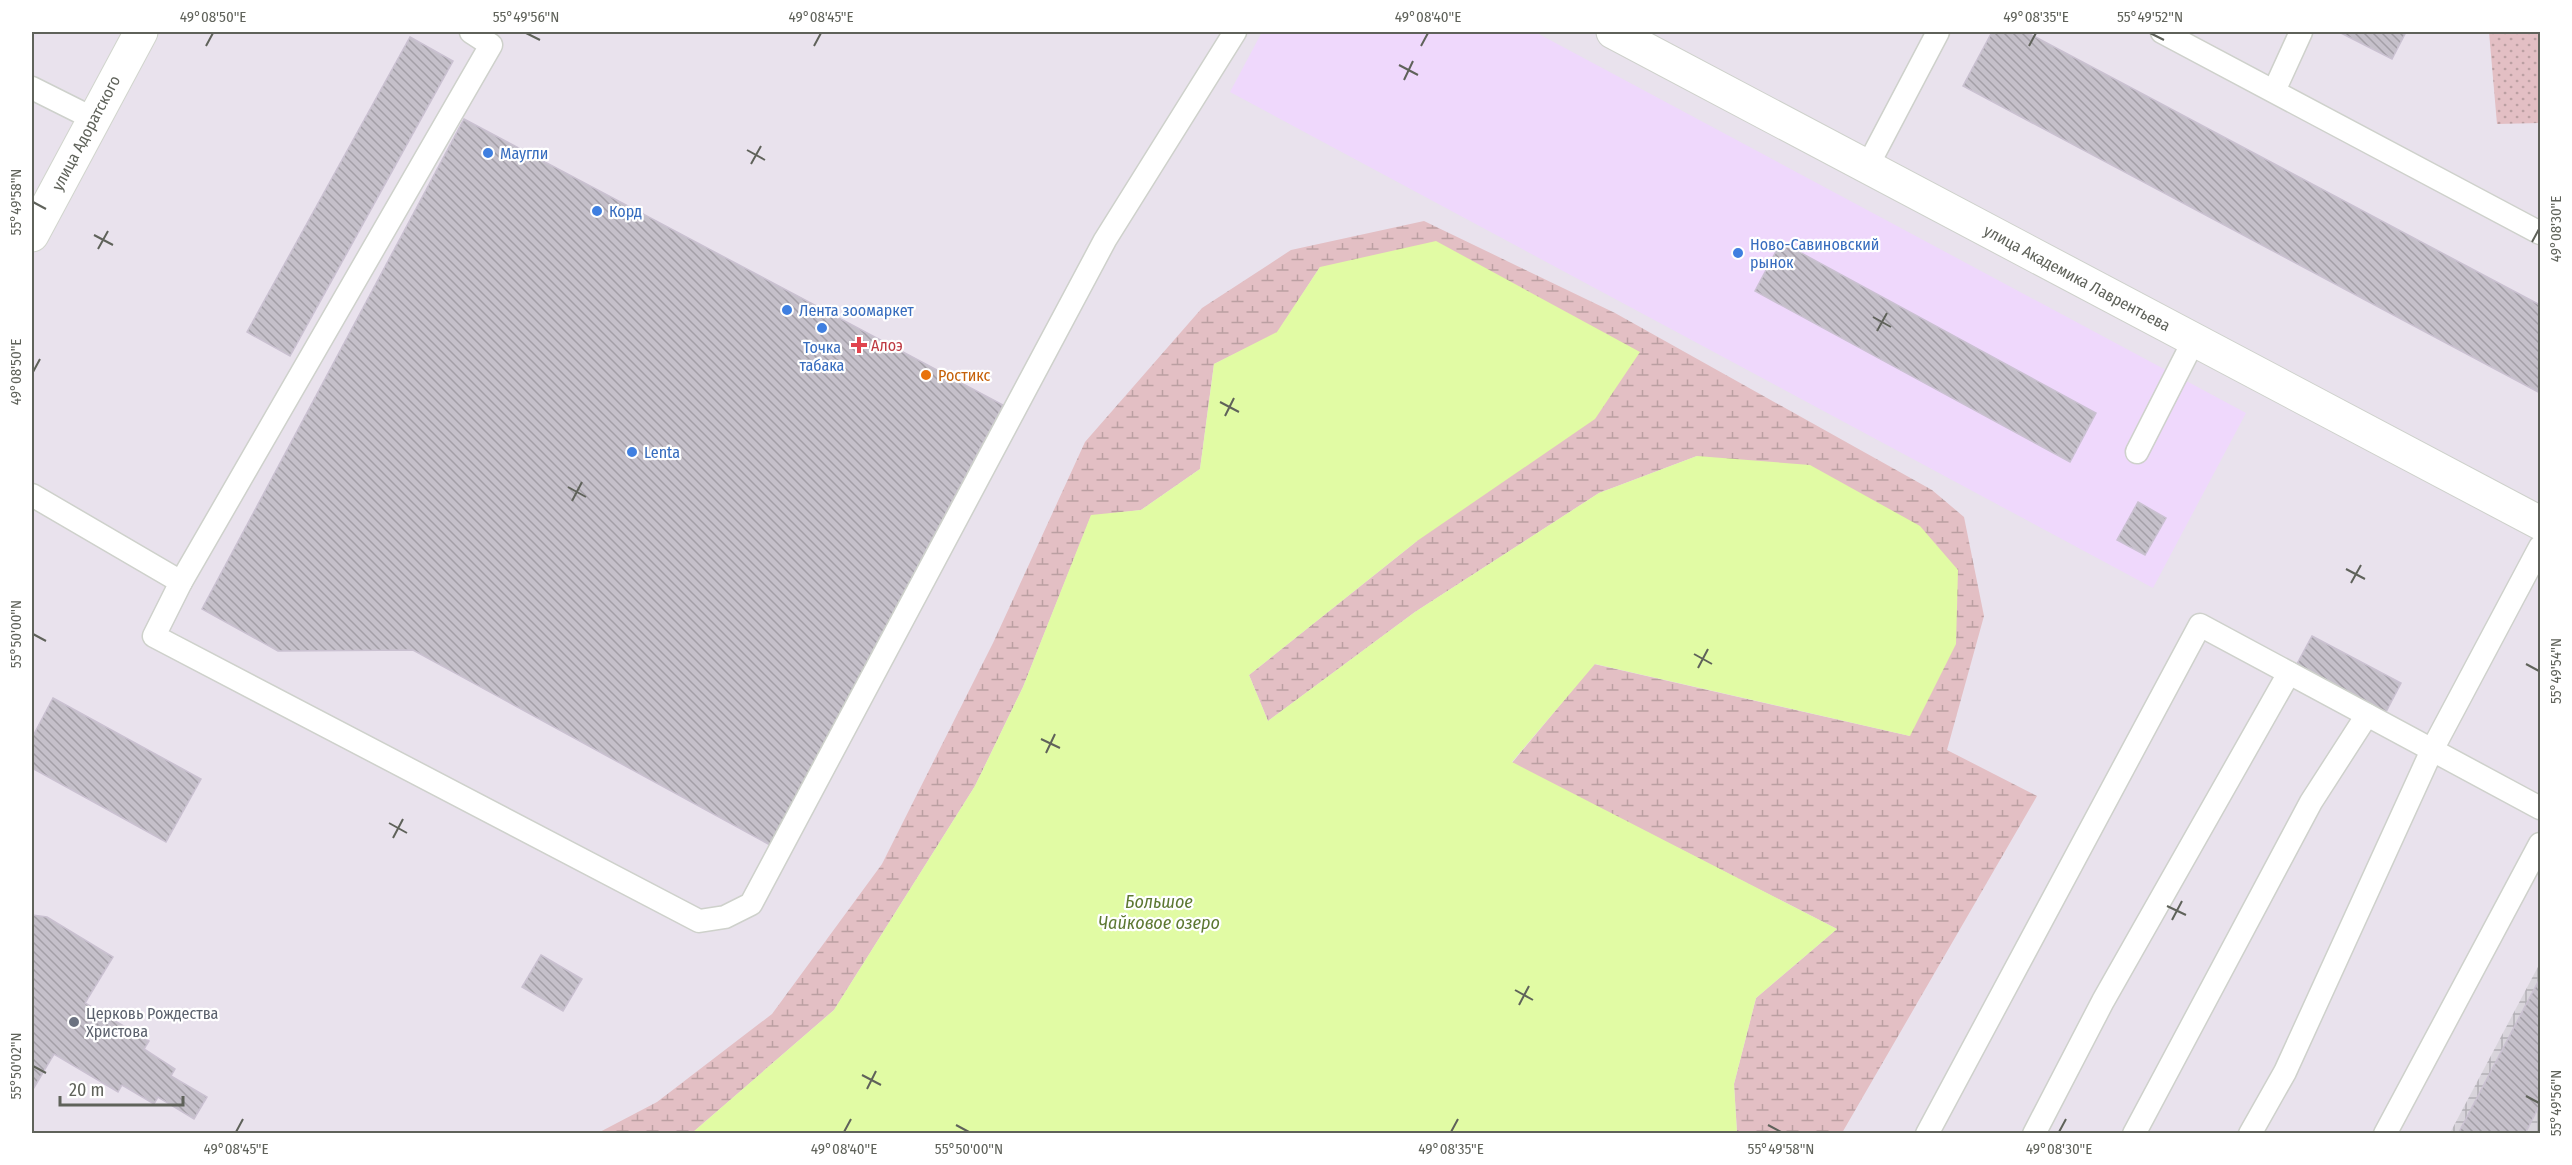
<svg xmlns="http://www.w3.org/2000/svg" width="2572" height="1165" font-family="'Fira Sans Condensed',sans-serif">
	<style>
		.commercial { fill: #efd8fc }
		.industrial { fill: url(#industrial-grid) }
		.wetland { fill: url(#wetland-marsh) }
		.park { fill: url(#park-dots) }
		.water { fill: #e1fba4 }
		.building { fill: url(#building-back-hatch); stroke: #cac1d1; stroke-width: 1.5 }
		.lines { fill: none; stroke-linecap: round; stroke-linejoin: round }
		.lane-casing { stroke: #ced1cb; stroke-width: 25 }
		.street-casing { stroke: #ced1cb; stroke-width: 35 }
		.secondary-casing { stroke: #d1d5cd; stroke-width: 35 }
		.lane { stroke: #fff; stroke-width: 22 }
		.street { stroke: #fff; stroke-width: 33 }
		.secondary { stroke: #fff; stroke-width: 33 }
		.ticks { fill: none; stroke: #5f625a; stroke-width: 2 }
		.shop-dot { fill: #3f7fe0; stroke: #fff; stroke-width: 2 }
		.health-dot { fill: #e0444e; stroke: #fff; stroke-width: 2 }
		.food-dot { fill: #e8710a; stroke: #fff; stroke-width: 2 }
		.worship-dot { fill: #6b7280; stroke: #fff; stroke-width: 2 }
		.labels { text-anchor: middle; dominant-baseline: central; stroke-width: 4.5; stroke-linejoin: round; paint-order: stroke }
		.street-label { font-size: 16px; fill: #5f625a; stroke: #fff }
		.shop-label { font-size: 16px; fill: #366cbe; stroke: #fff; text-anchor: start }
		.health-label { font-size: 16px; fill: #be3a42; stroke: #fff; text-anchor: start }
		.food-label { font-size: 16px; fill: #c56008; stroke: #fff; text-anchor: start }
		.worship-label { font-size: 16px; fill: #5b616d; stroke: #fff; text-anchor: start }
		.water-label { font-size: 18px; font-style: italic; fill: #5d7832; stroke: #fff }
		.neatline { fill: none; stroke: #5f625a; stroke-width: 2 }
		.ticks-label { font-size: 15px; text-anchor: middle; fill: #5f625a }
	</style>
	<defs>
		<pattern id="industrial-grid" width="8" height="8" patternUnits="userSpaceOnUse" patternTransform="scale(1.5)"><rect width="8" height="8" fill="#d8d4db"/><path d="M0 4h8M4 0v8" fill="none" stroke="#b2afb5"/></pattern>
		<pattern id="wetland-marsh" width="20" height="14" patternUnits="userSpaceOnUse" patternTransform="scale(1.5)"><rect width="20" height="14" fill="#e3bfc4"/><path d="M1 5h8M5 5V1M11 12h8M15 12V8" fill="none" stroke="#bb9fa2"/></pattern>
		<pattern id="park-dots" width="8" height="8" patternUnits="userSpaceOnUse" patternTransform="scale(1.5)"><rect width="8" height="8" fill="#e3bfc4"/><path d="M2 2h.1M6 6h.1" fill="none" stroke="#bb9fa2" stroke-width="1.8" stroke-linecap="round"/></pattern>
		<pattern id="building-back-hatch" width="6" height="6" patternUnits="userSpaceOnUse" patternTransform="scale(1.5)"><rect width="6" height="6" fill="#c5c0ca"/><path d="M-1 5l2 2M0 0l6 6M5-1l2 2" fill="none" stroke="#a39fa7"/></pattern>
	</defs>
	<rect width="100%" height="100%" fill="#e9e2ed"/>
	<polygon class="commercial" points="1262,32 1535,32 2246,413 2153,588 1230,92"/>
	<polygon class="industrial" points="2540,963 2540,1133 2450,1133"/>
	<polygon class="wetland" points="1424,221 1615,313 1932,490 1964,517 1984,616 1947,750 2037,796 1842,1133 1737,1133 1734,1084 1756,998 1837,929 1512,763 1594,664 1910,736 1697,456 1599,493 1415,612 1268,721 1249,675 1417,541 1320,267 1277,333 1214,364 1200,469 1141,510 1091,516 1023,687 975,786 834,1010 692,1133 596,1134 657,1102 772,1014 882,864 993,643 1085,442 1202,308 1291,250"/>
	<polygon class="park" points="2489,32 2540,32 2540,123 2497,124"/>
	<polygon class="water" points="1436,241 1640,352 1595,419 1417,541 1249,675 1268,721 1415,612 1599,493 1697,456 1810,465 1920,526 1958,570 1956,644 1910,736 1595,664 1512,762 1837,929 1756,998 1734,1084 1737,1133 692,1133 834,1010 975,786 1023,687 1091,515 1141,510 1200,469 1214,364 1277,332 1320,267"/>
	<g class="building">
		<polygon points="1992,32 2026,32 2540,305 2540,393 1963,86"/>
		<polygon points="2339,32 2406,32 2392,59"/>
		<polygon points="410,37 453,61 290,356 247,332"/>
		<polygon points="464,119 1003,405 770,845 413,650 278,651 202,609"/>
		<polygon points="1781,242 2096,413 2070,462 1755,291"/>
		<polygon points="2138,502 2166,518 2145,555 2117,540"/>
		<polygon points="2312,636 2401,683 2386,712 2297,664"/>
		<polygon points="53,698 201,779 166,842 32,768 32,738"/>
		<polygon points="32,915 47,917 113,957 85,1003 149,1041 144,1049 175,1069 171,1076 207,1097 194,1119 158,1097 154,1104 122,1085 118,1092 54,1054 32,1091"/>
		<polygon points="541,955 582,979 563,1011 522,987"/>
		<polygon points="2540,978 2540,1104 2525,1134 2458,1134"/>
	</g>
	<g class="lines">
		<defs>
			<g id="lane">
				<polyline points="471,32 491,45 181,582 154,636 699,921 725,917 751,904 1105,240 1235,32"/>
				<polyline points="2162,32 2540,233"/>
				<polyline points="32,88 94,119"/>
				<polyline points="2274,91 2301,32"/>
				<polyline points="1867,167 1938,32"/>
				<polyline points="2137,452 2194,340"/>
				<polyline points="32,495 181,582"/>
				<polyline points="1927,1134 2200,625 2540,808"/>
				<polyline points="2034,1134 2103,1001 2289,673"/>
				<polyline points="2134,1134 2311,802 2367,715"/>
				<polyline points="2250,1134 2285,1072 2432,750 2540,547"/>
				<polyline points="2385,1134 2540,844"/>
			</g>
			<polyline id="street" points="1613,32 2540,523"/>
			<polyline id="secondary" points="32,235 141,32"/>
		</defs>
		<use href="#lane" class="lane-casing"/>
		<use href="#street" class="street-casing"/>
		<use href="#secondary" class="secondary-casing"/>
		<use href="#lane" class="lane"/>
		<use href="#street" class="street"/>
		<use href="#secondary" class="secondary"/>
	</g>
	<path class="ticks" d="M526 33 540 40M2150 33 2164 40M206 46 213 33M814 46 821 33M1421 46 1428 33M2029 46 2036 33M1399 65 1418 75M1404 80 1413 61M747 150 765 160M751 164 761 146M33 202 46 209M94 235 113 245M2532 242 2539 229M98 249 108 231M1873 317 1891 327M1877 331 1887 313M33 372 40 359M1220 402 1239 412M1225 416 1234 398M568 487 586 497M572 501 582 482M2346 569 2365 579M2351 583 2361 565M33 634 46 641M1694 654 1712 664M2526 664 2539 671M1698 668 1708 649M1041 739 1060 748M1046 753 1055 734M389 823 407 833M393 838 403 819M2167 906 2186 915M2172 920 2182 901M1515 990 1533 1000M1519 1005 1529 986M33 1066 46 1073M862 1075 881 1085M867 1089 876 1071M2526 1096 2539 1103M956 1125 969 1132M1768 1125 1781 1132M236 1132 243 1119M844 1132 851 1119M1451 1132 1458 1119M2059 1132 2066 1119"/>
	<g class="shop-dot">
		<circle cx="488" cy="153" r="6"/>
		<circle cx="597" cy="211" r="6"/>
		<circle cx="1738" cy="253" r="6"/>
		<circle cx="787" cy="310" r="6"/>
		<circle cx="822" cy="328" r="6"/>
		<circle cx="632" cy="452" r="6"/>
	</g>
	<path class="health-dot" d="M856 336h6v6h6v6h-6v6h-6v-6h-6v-6h6z"/>
	<circle class="food-dot" cx="926" cy="375" r="6"/>
	<circle class="worship-dot" cx="74" cy="1022" r="6"/>
	<g class="labels">
		<g class="street-label">
			<text transform="translate(86 133) rotate(-62)">улица Адоратского</text>
			<text transform="translate(2077 278) rotate(28)">улица Академика Лаврентьева</text>
		</g>
		<g class="shop-label">
			<text x="500" y="153">Маугли</text>
			<text x="609" y="211">Корд</text>
			<text x="1750" y="244">Ново-Савиновский<tspan x="1750" dy="18">рынок</tspan></text>
			<text x="799" y="310">Лента зоомаркет</text>
			<text x="822" y="347" text-anchor="middle">Точка<tspan x="822" dy="18">табака</tspan></text>
			<text x="644" y="452">Lenta</text>
		</g>
		<g class="health-label">
			<text x="871" y="345">Алоэ</text>
		</g>
		<g class="food-label">
			<text x="938" y="375">Ростикс</text>
		</g>
		<g class="worship-label">
			<text x="86" y="1013">Церковь Рождества<tspan x="86" dy="18">Христова</tspan></text>
		</g>
		<g class="water-label">
			<text x="1159" y="902">Большое<tspan x="1159" dy="21">Чайковое озеро</tspan></text>
		</g>
	</g>
	<rect width="2572" height="1165" fill="none" stroke="#ffffff" stroke-width="66"/>
	<path d="M60 1096v9h123v-9" fill="none" stroke="#5f625a" stroke-width="3"/>
	<text x="69" y="1096" font-size="18" fill="#5f625a" stroke="#ffffff" stroke-width="4.5" paint-order="stroke">20 m</text>
	<rect x="33" y="33" width="2506" height="1099" class="neatline"/>
	<g class="ticks-label">
		<text x="213" y="22">49°08'50"E</text>
		<text x="526" y="22">55°49'56"N</text>
		<text x="821" y="22">49°08'45"E</text>
		<text x="1428" y="22">49°08'40"E</text>
		<text x="2036" y="22">49°08'35"E</text>
		<text x="2150" y="22">55°49'52"N</text>
		<text transform="translate(16 202) rotate(-90)" y="5">55°49'58"N</text>
		<text transform="translate(2556 229) rotate(-90)" y="5">49°08'30"E</text>
		<text transform="translate(16 372) rotate(-90)" y="5">49°08'50"E</text>
		<text transform="translate(16 634) rotate(-90)" y="5">55°50'00"N</text>
		<text transform="translate(2556 671) rotate(-90)" y="5">55°49'54"N</text>
		<text transform="translate(16 1066) rotate(-90)" y="5">55°50'02"N</text>
		<text transform="translate(2556 1103) rotate(-90)" y="5">55°49'56"N</text>
		<text x="236" y="1154">49°08'45"E</text>
		<text x="844" y="1154">49°08'40"E</text>
		<text x="969" y="1154">55°50'00"N</text>
		<text x="1451" y="1154">49°08'35"E</text>
		<text x="1781" y="1154">55°49'58"N</text>
		<text x="2059" y="1154">49°08'30"E</text>
	</g>
</svg>
